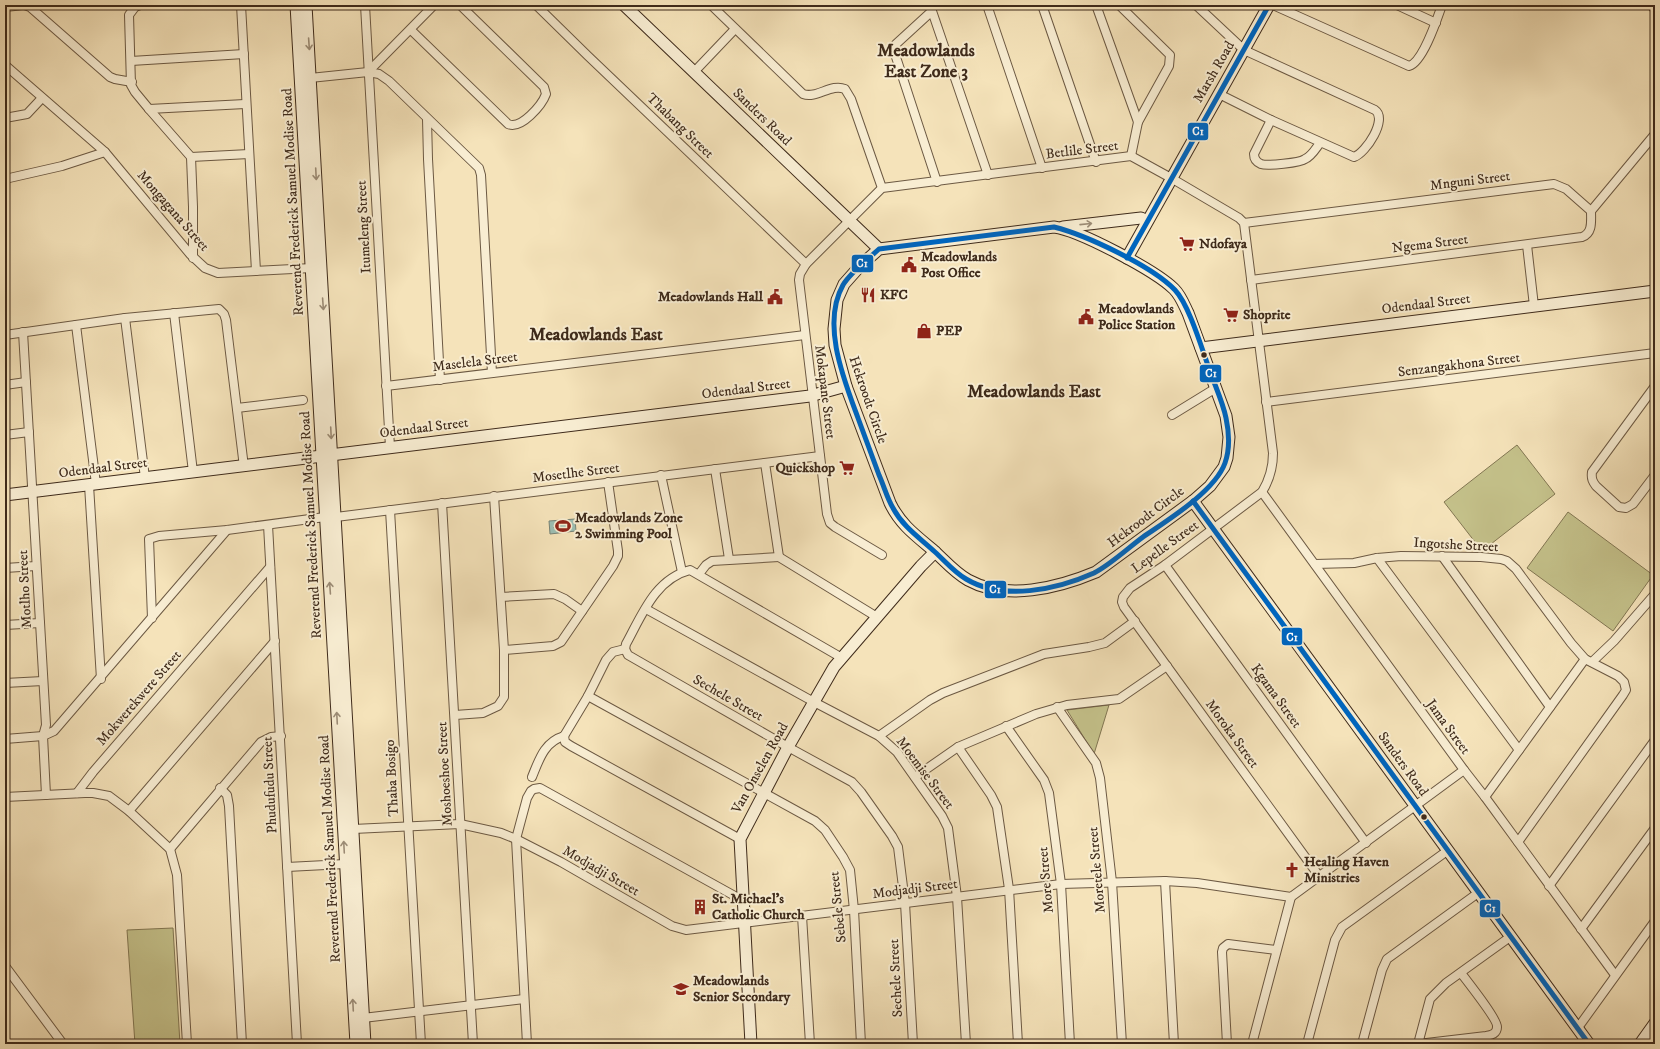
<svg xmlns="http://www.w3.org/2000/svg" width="1660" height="1049" font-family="'IM FELL DW Pica',serif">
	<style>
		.green { fill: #c4c18a; stroke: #827652 }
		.water { fill: #9cbeb3; stroke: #778376 }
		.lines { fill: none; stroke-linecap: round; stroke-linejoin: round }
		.shore { stroke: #6e7467; stroke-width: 1 }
		.street-casing { stroke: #6c5943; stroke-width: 10 }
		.secondary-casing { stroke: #3f2b1b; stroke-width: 13 }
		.street { stroke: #f8edd2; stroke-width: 8 }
		.secondary { stroke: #f8edd2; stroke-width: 11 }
		.bus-1-casing { stroke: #f8edd2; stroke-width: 8 }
		.bus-1 { stroke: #0065bd; stroke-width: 5 }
		.oneway { stroke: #9c8c76 }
		.bus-dot { fill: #3f2b1b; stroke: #f8edd2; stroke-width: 1.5 }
		.labels { text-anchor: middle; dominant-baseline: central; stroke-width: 4; stroke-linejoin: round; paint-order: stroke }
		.street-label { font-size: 14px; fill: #3f2b1b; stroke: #f8edd2 }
		.poi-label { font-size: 14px; font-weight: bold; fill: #3f2b1b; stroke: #f8edd2; text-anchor: start }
		.district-label { font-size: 18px; font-weight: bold; fill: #3f2b1b; stroke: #f8edd2 }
		.line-badge { stroke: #f8edd2; stroke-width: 1.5 }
		.badge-label { font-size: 11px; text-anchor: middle; font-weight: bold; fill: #fff }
	</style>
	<rect width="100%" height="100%" fill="#f5e3ba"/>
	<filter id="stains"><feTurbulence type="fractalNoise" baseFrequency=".005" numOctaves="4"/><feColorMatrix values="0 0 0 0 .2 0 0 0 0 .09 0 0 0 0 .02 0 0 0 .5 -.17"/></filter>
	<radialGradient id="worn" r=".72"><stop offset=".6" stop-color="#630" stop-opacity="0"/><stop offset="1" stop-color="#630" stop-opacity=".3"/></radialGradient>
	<g class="green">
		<polygon points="1517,445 1555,494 1482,551 1444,502"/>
		<polygon points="1568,512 1653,575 1613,631 1527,568"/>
		<polygon points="1109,705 1094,754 1067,710"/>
		<polygon points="173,928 180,1044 135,1044 127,930"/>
	</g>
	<polygon class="water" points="575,519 576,531 550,534 549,521"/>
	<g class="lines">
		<polygon class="shore" points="569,523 571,525 570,528 556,529 554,528 555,525"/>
		<defs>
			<g id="street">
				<polyline points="140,5 135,7 129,15 131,85 135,92 149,109 191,157"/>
				<polyline points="241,5 256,271"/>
				<polyline points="365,5 390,447"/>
				<polyline points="536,5 588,56 806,264"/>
				<path d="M711 5 803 94C817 99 831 83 845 89L851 99 882 188"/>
				<polyline points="987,5 1042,168"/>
				<polyline points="1042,5 1096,162"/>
				<polyline points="1096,5 1138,122 1131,156"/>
				<polyline points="1119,5 1170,55 1169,66 1138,122"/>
				<path d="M1196 5 1244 50 1375 110C1388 119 1366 153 1354 157L1271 120 1219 94"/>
				<path d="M1273 5 1409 66C1423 62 1437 19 1442 5"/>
				<polyline points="1397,5 1436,23"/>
				<polyline points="1651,5 1655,10"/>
				<polyline points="5,7 24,5 30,7 110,77 115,79 132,82"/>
				<path d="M411 30 508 124C521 130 542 105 546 94L544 87 460 5"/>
				<polyline points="131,61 244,54"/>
				<polyline points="5,65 105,152 190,254 205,268 218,273 312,268"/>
				<polyline points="368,72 434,5"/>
				<polyline points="694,72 735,29"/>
				<polyline points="310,78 368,72 379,74 389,81 479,168 481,175 492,373"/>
				<polyline points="149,109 245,104"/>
				<polyline points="5,118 27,114 42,98"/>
				<polyline points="427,119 428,159 440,380"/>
				<path d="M1271 120 1254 154C1254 158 1256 162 1261 164 1267 166 1300 163 1305 159 1312 156 1316 148 1320 143"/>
				<polyline points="191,157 193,207 193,258"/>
				<polyline points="191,157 249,154"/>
				<polyline points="5,179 62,166 105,152"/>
				<polyline points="937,182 894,51 896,44 932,11 988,175"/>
				<polyline points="1591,211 1655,134"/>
				<polyline points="1244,223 1554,184 1566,189 1591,211"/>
				<polyline points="1527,245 1534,306"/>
				<path d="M1251 280 1582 237C1593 233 1591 221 1591 211"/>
				<polyline points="174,313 193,472"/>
				<polyline points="125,318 145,478"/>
				<polyline points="76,325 96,484"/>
				<polyline points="23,332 46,725 43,736 46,795"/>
				<polyline points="5,335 125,318 219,309 224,314 226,320 244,467"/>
				<polyline points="5,385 26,382"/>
				<polyline points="386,386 805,335"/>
				<path d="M1655 386 1592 472C1591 479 1593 482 1596 486L1619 507 1626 508 1633 504 1655 475"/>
				<polyline points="1266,402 1655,353"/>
				<polyline points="237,408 303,400"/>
				<polyline points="1172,415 1216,388"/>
				<polyline points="5,435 29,432"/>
				<polyline points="765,463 779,557"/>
				<polyline points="715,469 729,559"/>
				<polyline points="661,475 682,572"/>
				<polyline points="89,485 101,679"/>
				<polyline points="1262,492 1464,770 1485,797 1615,975"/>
				<polyline points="442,503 473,1044"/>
				<polyline points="390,510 421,1044"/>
				<polyline points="336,517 820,456"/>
				<polyline points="268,525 297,1044"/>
				<path d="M882 555 835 527 830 523 827 514 799 280 800 274 806 264 882 188 1131 156 1171 178 1239 218 1244 223 1273 453C1273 468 1270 479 1262 492L1165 565 1130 588 1123 597 1122 602 1124 607 1319 876"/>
				<polyline points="1442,556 1550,707"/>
				<polyline points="779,557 877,617"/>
				<polyline points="1377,558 1519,750"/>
				<polyline points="1315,564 1354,563 1377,558 1401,556 1481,557 1501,559 1507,561 1516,569 1571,643 1585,659 1618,676 1624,682 1626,690 1623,695 1518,842"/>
				<polyline points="1165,565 1366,843"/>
				<polyline points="5,568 36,566"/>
				<polyline points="699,574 706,565 712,561 779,557"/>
				<polyline points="501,597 554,594 565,599 582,611"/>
				<polyline points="646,609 814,702 879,736 897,752 942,816 948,828 957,897 966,1044"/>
				<polyline points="152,618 149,539 159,536 227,530 325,517"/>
				<polyline points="5,625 40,623"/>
				<polyline points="625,649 628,655 788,747 852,782 861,792 892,836 898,847 905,903 913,1044"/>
				<path d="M625 649 626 644C642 615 655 579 690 570L842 658"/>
				<polyline points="504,650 553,646 561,642 613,566 618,556 618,551 608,482"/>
				<polyline points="1592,662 1614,641 1655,594"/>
				<polyline points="5,683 43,681"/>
				<polyline points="588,696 815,821 825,830 843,857 850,870 854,910 861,1044"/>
				<polyline points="1057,707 1096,763 1100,778 1112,882 1122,1044"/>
				<polyline points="455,715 483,713 498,706 504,697 504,650 494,496"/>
				<polyline points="1006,726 1044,780 1049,793 1061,884 1070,1044"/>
				<polyline points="564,736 565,742 571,746 740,839"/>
				<polyline points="564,736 588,696 606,660 613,652 625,649"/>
				<polyline points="879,736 930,700 943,693 1044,654 1089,647 1105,643 1135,621"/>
				<polyline points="5,739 43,736 54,731 227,530"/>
				<polyline points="958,747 991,795 997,807 1009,889 1018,1044"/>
				<path d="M532 777C539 760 544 742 564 736"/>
				<polyline points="915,777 958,747 1036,714 1067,705 1119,699 1167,666"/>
				<polyline points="220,788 227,795 229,806 242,1044"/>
				<polyline points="77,793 93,772 270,567"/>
				<polyline points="5,797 85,793 93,793 109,796 129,811 170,849 177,875 187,1044"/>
				<polyline points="1485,797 1585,659"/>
				<polyline points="129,811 275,641"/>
				<polyline points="353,829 460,824 501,833 516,839 561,862 672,926 686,930 1061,884 1165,881 1197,883 1291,897 1464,770"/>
				<polyline points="170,849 261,742 271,737 281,736"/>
				<polyline points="287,867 345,864"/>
				<polyline points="1165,881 1174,1044"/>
				<polyline points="1549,886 1655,740"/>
				<polyline points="802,916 810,1044"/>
				<polyline points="1581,929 1655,828"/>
				<polyline points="5,966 63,1044"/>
				<polyline points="363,1018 524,999"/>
				<polyline points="1577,1029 1655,921"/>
				<polyline points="527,1044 516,839 527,798 531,791 534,789 540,788 742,900"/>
				<polyline points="1227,1044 1222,952 1223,948 1228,944 1276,950"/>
				<polyline points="1252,1044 1291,897"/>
				<polyline points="1307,1044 1335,940 1342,927 1447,851"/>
				<polyline points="1362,1044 1382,970 1387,959 1478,893"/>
				<path d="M1418 1044 1486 1036C1491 1035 1497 1034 1497 1027 1498 1020 1467 981 1461 973"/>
				<polyline points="1418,1044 1430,999 1446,983 1510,937"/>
			</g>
			<g id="secondary">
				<polyline points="296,5 356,1044"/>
				<polyline points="306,5 365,1044"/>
				<polyline points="624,5 879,249"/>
				<path d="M1054 227C1079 230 1156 271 1174 289 1181 296 1184 305 1188 313L1226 416 1229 437 1227 458 1224 467 1210 486 1193 501 1096 572C1058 588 1006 601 968 580 955 573 944 560 933 550 915 535 900 524 890 503L846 386 835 345 834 329 837 300 844 284 860 266 879 249Z"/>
				<polyline points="1063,227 1141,218 1147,221"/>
				<polyline points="1127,258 1269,5"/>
				<polyline points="1201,348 1655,291"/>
				<polyline points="5,495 810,396 846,386"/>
				<polyline points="1193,501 1589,1044"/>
				<polyline points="751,1044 740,839 788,747 834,667 921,566 935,552"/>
				<polyline points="1640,1044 1655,1023"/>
			</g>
		</defs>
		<use href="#street" class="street-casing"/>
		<use href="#secondary" class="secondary-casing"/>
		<use href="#street" class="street"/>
		<use href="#secondary" class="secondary"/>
		<defs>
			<g id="bus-1">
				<path d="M1054 227C1086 235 1152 266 1175 290 1190 306 1203 353 1211 374 1216 388 1223 403 1226 418 1229 432 1230 449 1225 463 1215 491 1168 520 1143 537 1128 548 1110 565 1094 573 1056 590 1003 601 966 579 954 572 945 561 935 552 920 538 903 527 893 508 887 498 884 486 879 475 872 456 865 437 858 418 844 380 821 324 843 285 852 271 867 260 879 249Z"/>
				<polyline points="1127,258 1269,5"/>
				<polyline points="1193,501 1589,1044"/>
			</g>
		</defs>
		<use href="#bus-1" class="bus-1-casing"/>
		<use href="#bus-1" class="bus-1"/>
	</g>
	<defs><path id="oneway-shaft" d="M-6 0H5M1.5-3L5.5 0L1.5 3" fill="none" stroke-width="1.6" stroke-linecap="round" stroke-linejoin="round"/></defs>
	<g class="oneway">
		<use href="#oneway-shaft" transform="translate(309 44) rotate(86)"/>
		<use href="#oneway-shaft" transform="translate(316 174) rotate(87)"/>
		<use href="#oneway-shaft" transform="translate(1086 224) rotate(-6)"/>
		<use href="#oneway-shaft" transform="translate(323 304) rotate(86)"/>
		<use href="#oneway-shaft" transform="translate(331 433) rotate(87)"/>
		<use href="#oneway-shaft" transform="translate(330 588) rotate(-94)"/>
		<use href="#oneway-shaft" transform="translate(337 718) rotate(-93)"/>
		<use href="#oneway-shaft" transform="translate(344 847) rotate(-93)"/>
		<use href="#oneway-shaft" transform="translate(353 1005) rotate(-93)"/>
	</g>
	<defs>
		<symbol id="supermarket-bare" viewBox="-9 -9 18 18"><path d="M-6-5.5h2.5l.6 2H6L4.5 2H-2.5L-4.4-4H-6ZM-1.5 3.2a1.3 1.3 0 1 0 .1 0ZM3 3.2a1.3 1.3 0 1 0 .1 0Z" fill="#8f2418" stroke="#f8edd2" stroke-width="2.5" paint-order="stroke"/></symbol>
		<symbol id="civic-bare" viewBox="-9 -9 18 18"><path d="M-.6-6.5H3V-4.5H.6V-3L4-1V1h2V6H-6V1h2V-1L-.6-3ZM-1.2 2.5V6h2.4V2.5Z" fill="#8f2418" stroke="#f8edd2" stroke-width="2.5" paint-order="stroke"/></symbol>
		<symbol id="restaurant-bare" viewBox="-9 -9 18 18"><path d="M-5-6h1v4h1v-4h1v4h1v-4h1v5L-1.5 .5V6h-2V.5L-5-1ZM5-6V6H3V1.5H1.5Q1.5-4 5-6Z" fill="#8f2418" stroke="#f8edd2" stroke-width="2.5" paint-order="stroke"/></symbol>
		<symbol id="shop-bare" viewBox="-9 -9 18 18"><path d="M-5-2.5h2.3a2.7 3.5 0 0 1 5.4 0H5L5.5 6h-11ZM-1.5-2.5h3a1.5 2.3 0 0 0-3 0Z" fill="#8f2418" stroke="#f8edd2" stroke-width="2.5" paint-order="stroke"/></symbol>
		<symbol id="stadium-bare" viewBox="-9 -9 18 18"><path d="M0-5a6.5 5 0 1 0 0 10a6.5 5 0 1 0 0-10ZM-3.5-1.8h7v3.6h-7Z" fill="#8f2418" stroke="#f8edd2" stroke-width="2.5" paint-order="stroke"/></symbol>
		<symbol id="church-bare" viewBox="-9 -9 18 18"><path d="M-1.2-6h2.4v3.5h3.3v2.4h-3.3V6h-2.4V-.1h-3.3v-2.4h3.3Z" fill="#8f2418" stroke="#f8edd2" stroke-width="2.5" paint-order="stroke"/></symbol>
		<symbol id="building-bare" viewBox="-9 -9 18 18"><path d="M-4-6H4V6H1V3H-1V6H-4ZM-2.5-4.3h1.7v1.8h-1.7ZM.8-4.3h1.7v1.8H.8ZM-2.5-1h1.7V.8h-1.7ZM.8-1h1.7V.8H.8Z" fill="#8f2418" stroke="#f8edd2" stroke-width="2.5" paint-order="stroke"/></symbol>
		<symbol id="school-bare" viewBox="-9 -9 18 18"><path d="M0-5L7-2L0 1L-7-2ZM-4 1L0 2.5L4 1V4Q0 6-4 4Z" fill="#8f2418" stroke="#f8edd2" stroke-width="2.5" paint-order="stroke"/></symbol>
	</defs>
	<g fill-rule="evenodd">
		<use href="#supermarket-bare" x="1176" y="233" width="22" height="22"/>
		<use href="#civic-bare" x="898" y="254" width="22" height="22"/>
		<use href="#restaurant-bare" x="857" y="284" width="22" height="22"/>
		<use href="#civic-bare" x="764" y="286" width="22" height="22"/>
		<use href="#supermarket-bare" x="1220" y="304" width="22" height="22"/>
		<use href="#civic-bare" x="1075" y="306" width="22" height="22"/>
		<use href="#shop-bare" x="913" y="320" width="22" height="22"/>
		<use href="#supermarket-bare" x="836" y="457" width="22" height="22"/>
		<use href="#stadium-bare" x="552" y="515" width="22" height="22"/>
		<use href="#church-bare" x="1281" y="859" width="22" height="22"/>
		<use href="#building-bare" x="689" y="896" width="22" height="22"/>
		<use href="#school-bare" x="670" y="978" width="22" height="22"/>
	</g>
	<g class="bus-dot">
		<circle cx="1204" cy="355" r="3.5"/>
		<circle cx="1424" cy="817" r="3.5"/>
	</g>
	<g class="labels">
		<g class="street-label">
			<text transform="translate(1214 72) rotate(-60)">Marsh Road</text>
			<text transform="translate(762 117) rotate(44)">Sanders Road</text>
			<text transform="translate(680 126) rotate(44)">Thabang Street</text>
			<text transform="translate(1082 150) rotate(-7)">Betlile Street</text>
			<text transform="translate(1470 181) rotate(-7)">Mnguni Street</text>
			<text transform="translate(293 202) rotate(-93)">Reverend Frederick Samuel Modise Road</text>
			<text transform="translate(173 211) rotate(49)">Mongagana Street</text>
			<text transform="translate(364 227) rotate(-93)">Itumeleng Street</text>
			<text transform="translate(1430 244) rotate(-7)">Ngema Street</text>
			<text transform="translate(1426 304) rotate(-7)">Odendaal Street</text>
			<text transform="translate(475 362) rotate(-7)">Maselela Street</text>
			<text transform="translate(1459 365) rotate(-7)">Senzangakhona Street</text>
			<text transform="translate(746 389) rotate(-7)">Odendaal Street</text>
			<text transform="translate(825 392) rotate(83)">Mokapane Street</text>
			<text transform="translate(868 400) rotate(71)">Hekroodt Circle</text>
			<text transform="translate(424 428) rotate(-7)">Odendaal Street</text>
			<text transform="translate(103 468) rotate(-7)">Odendaal Street</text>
			<text transform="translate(576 473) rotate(-7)">Mosetlhe Street</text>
			<text transform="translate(1146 517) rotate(-37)">Hekroodt Circle</text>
			<text transform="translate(311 525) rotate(-93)">Reverend Frederick Samuel Modise Road</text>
			<text transform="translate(1456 545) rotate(3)">Ingotshe Street</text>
			<text transform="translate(1165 547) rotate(-36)">Lepelle Street</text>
			<text transform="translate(25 589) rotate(-93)">Motlho Street</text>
			<text transform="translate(1276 696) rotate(54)">Kgama Street</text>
			<text transform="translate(139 698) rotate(-49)">Mokwerekwere Street</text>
			<text transform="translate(728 698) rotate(30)">Sechele Street</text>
			<text transform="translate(1448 727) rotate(54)">Jama Street</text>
			<text transform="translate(1232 734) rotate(54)">Moroka Street</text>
			<text transform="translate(1403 764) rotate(54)">Sanders Road</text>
			<text transform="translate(760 768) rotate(-61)">Van Onselen Road</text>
			<text transform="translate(925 773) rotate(53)">Moemise Street</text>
			<text transform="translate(445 774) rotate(-93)">Moshoeshoe Street</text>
			<text transform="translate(392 778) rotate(-93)">Thaba Bosigo</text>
			<text transform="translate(270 785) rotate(-93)">Phudufudu Street</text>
			<text transform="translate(330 849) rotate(-93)">Reverend Frederick Samuel Modise Road</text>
			<text transform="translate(1097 870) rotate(-95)">Moretele Street</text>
			<text transform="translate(601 871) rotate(30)">Modjadji Street</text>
			<text transform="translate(1046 880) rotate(-95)">More Street</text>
			<text transform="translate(915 889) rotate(-7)">Modjadji Street</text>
			<text transform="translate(838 907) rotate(-96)">Sebele Street</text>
			<text transform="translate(896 978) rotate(-93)">Sechele Street</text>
		</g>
		<g class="poi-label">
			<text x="1199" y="244">Ndofaya</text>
			<text x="921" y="257">Meadowlands<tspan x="921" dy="16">Post Office</tspan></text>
			<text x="880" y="295">KFC</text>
			<text x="763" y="297" text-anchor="end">Meadowlands Hall</text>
			<text x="1098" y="309">Meadowlands<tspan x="1098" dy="16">Police Station</tspan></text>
			<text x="1243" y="315">Shoprite</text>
			<text x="936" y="331">PEP</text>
			<text x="835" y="468" text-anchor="end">Quickshop</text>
			<text x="575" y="518">Meadowlands Zone<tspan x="575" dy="16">2 Swimming Pool</tspan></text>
			<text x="1304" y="862">Healing Haven<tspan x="1304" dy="16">Ministries</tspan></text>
			<text x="712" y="899">St. Michael's<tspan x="712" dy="16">Catholic Church</tspan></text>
			<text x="693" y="981">Meadowlands<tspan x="693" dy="16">Senior Secondary</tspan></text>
		</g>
		<g class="district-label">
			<text x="926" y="51">Meadowlands<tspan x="926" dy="21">East Zone 3</tspan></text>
			<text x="596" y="335">Meadowlands East</text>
			<text x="1034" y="392">Meadowlands East</text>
		</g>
	</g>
	<g class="line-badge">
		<rect x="1187" y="122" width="22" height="19" rx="4" fill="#0065bd"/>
		<rect x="851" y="254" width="23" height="19" rx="4" fill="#0065bd"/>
		<rect x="1199" y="364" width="23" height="19" rx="4" fill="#0065bd"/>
		<rect x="984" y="580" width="23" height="19" rx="4" fill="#0065bd"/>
		<rect x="1281" y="627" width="22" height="19" rx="4" fill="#0065bd"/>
		<rect x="1479" y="899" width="22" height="19" rx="4" fill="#0065bd"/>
	</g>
	<g class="badge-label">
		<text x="1198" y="135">C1</text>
		<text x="862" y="267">C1</text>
		<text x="1211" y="377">C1</text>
		<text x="995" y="593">C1</text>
		<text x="1292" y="641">C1</text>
		<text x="1490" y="912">C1</text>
	</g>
	<rect width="1660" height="1049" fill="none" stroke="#f5e3ba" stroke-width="20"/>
	<rect x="6" y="6" width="1648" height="1037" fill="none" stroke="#3f2b1b" stroke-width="2"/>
	<rect x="10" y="10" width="1640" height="1029" fill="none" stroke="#3f2b1b"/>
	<rect width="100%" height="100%" filter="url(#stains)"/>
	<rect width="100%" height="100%" fill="url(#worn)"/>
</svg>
